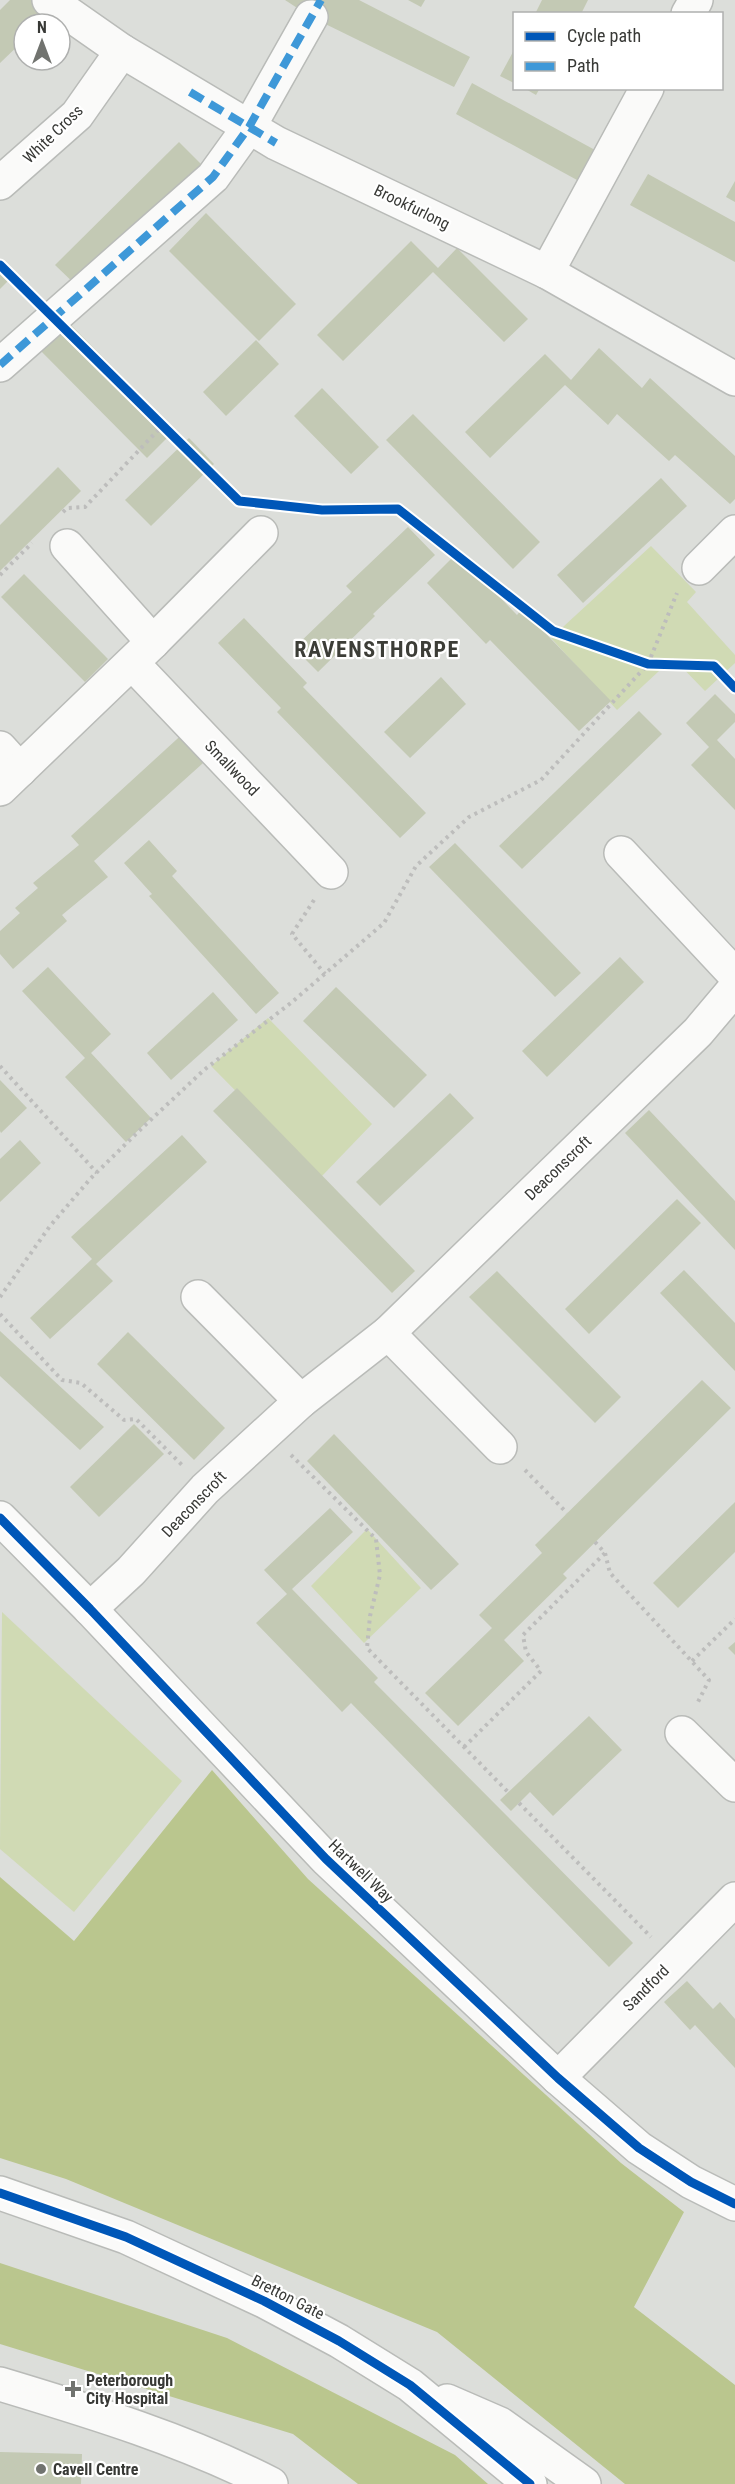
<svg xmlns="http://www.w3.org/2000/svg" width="735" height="2484" font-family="'Roboto Condensed',sans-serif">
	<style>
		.green { fill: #d0dab4 }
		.forest { fill: #bac68e }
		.building { fill: #c3c9b4 }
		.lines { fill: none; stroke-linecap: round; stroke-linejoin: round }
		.minor-casing { stroke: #b9bbb8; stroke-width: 36 }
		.path { stroke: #bdbdbc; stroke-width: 4; stroke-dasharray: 3 4.5; stroke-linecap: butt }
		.minor { stroke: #fafaf9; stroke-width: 33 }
		.quiet { stroke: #3e98d8; stroke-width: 8; stroke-dasharray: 15 8; stroke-linecap: butt }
		.cycleway-casing { stroke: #fff; stroke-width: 13 }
		.cycleway { stroke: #0057b8; stroke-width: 9 }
		.poi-dot { fill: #71736f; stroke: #fff; stroke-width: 2 }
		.labels { text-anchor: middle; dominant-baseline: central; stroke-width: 4.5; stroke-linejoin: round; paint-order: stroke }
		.street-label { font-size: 16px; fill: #383936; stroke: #fff }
		.poi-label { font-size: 16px; font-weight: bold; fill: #383936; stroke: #fff; text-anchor: start }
		.district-label { font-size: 22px; font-weight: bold; letter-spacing: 1.5px; fill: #3c3d37; stroke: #fff }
	</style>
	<rect width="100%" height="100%" fill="#dcdeda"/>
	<g class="green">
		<polygon points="651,546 696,592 687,602 735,655 735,663 705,691 673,658 617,710 551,638"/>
		<polygon points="268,1018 372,1124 321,1177 211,1066"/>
		<polygon points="367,1529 421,1588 364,1643 311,1586"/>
		<polygon points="2,1612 182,1781 74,1912 0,1849"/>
	</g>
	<g class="forest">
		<polygon points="212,1770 308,1879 621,2163 684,2212 634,2307 735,2385 735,2484 625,2484 437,2332 66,2179 0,2158 0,1877 74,1941"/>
		<polygon points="0,2263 227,2338 455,2455 488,2484 358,2484 293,2434 0,2344"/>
	</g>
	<g class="building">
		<polygon points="10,0 33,0 48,15 40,24 24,24 24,40 0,63 0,10"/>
		<polygon points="285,0 359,0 470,57 454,87 311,17"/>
		<polygon points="408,0 425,0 421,7"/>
		<polygon points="542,0 588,0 581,14 535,14"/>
		<polygon points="514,50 514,83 500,76"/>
		<polygon points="472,83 595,150 577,180 456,114"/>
		<polygon points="524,88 540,88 536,95"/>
		<polygon points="179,142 203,166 79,288 55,265"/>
		<polygon points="648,174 735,222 735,262 630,205"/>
		<polygon points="735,181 735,202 726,197"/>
		<polygon points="206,213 296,304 259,341 169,251"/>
		<polygon points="411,241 438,268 457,248 528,319 504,342 433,272 343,361 317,335"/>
		<polygon points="0,263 13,276 0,289"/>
		<polygon points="61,315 175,430 147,458 33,343"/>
		<polygon points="256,340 279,364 226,416 203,392"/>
		<polygon points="599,348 642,388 650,378 735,456 735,499 730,504 675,455 669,461 617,414 608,425 565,385 490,458 465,432 545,354 571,380"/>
		<polygon points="322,388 379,447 351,474 294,416"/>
		<polygon points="413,414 540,542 513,569 386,440"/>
		<polygon points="189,438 214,464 151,526 125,500"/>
		<polygon points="58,467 81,491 0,571 0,525"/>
		<polygon points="661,478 687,506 583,603 557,575"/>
		<polygon points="408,527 435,555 373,614 375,616 318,672 294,648 352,592 346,586"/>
		<polygon points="457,553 517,615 522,609 611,701 579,731 490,640 486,644 427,583"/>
		<polygon points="24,574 108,659 85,682 1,597"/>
		<polygon points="244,618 307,683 303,687 426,813 400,838 277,712 281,708 218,643"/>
		<polygon points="441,677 466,704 410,758 384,732"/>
		<polygon points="715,694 735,714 735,722 717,740 735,759 735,810 691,765 709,747 686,723"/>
		<polygon points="639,711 662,734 522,869 499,846"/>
		<polygon points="188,729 212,755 94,861 108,877 62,915 67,921 13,969 0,954 0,931 20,913 15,908 38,888 33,883 79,845 71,836"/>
		<polygon points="149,840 177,871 172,876 279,993 256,1014 149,896 152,894 124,863"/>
		<polygon points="455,843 581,973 555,997 429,867"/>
		<polygon points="620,957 644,982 547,1077 522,1051"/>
		<polygon points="48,967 111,1034 91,1053 151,1118 126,1142 65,1077 85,1058 22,991"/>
		<polygon points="336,987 427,1075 394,1108 303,1021"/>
		<polygon points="213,992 238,1020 171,1080 147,1053"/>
		<polygon points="0,1080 27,1108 1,1133 0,1131"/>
		<polygon points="237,1088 415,1271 392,1293 213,1111"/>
		<polygon points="450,1093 474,1118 380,1206 356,1182"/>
		<polygon points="649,1110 735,1201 735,1250 625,1133"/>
		<polygon points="182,1135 207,1162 96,1264 113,1281 50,1339 30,1318 92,1259 71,1237"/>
		<polygon points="20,1140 41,1163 0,1202 0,1159"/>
		<polygon points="677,1199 701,1223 589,1334 565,1309"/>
		<polygon points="684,1270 735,1323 735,1371 660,1293"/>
		<polygon points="497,1271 621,1397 595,1423 469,1297"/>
		<polygon points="0,1331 104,1427 80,1450 0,1376"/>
		<polygon points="128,1332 225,1428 194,1460 97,1364"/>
		<polygon points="702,1380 731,1408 563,1574 567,1578 504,1640 524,1661 458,1726 425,1693 492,1628 479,1615 542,1553 535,1545"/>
		<polygon points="134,1424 164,1454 99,1517 70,1487"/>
		<polygon points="334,1434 459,1564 431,1590 307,1461"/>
		<polygon points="735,1502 735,1552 678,1608 653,1583"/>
		<polygon points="330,1508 353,1532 292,1589 378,1678 374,1682 633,1943 609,1967 351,1703 342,1712 256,1623 287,1594 264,1570"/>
		<polygon points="735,1642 735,1655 728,1648"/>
		<polygon points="589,1716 622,1750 553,1816 530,1792 511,1811 500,1800"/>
		<polygon points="687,1981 713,2009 720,2002 735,2019 735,2068 695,2025 690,2030 664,2002"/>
		<polygon points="0,2452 82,2454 81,2484 0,2484"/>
	</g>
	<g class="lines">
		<defs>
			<g id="minor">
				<polyline points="49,0 122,51 276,143 547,272 735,379"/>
				<polyline points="688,14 696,0"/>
				<polyline points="0,183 77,115 122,51"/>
				<polyline points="547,272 647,88"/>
				<polyline points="0,365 213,177 249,127 311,17"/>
				<polyline points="67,546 153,642"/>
				<polyline points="699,568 735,532"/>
				<polyline points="132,663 331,872"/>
				<polyline points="0,748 20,770"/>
				<polyline points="0,789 153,642 261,533"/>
				<polyline points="621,853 735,975"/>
				<polyline points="198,1297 301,1401"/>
				<polyline points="388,1333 698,1032 735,988"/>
				<polyline points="0,1518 90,1609 326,1859 558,2078 639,2148 691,2182 735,2204"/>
				<polyline points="90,1609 131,1571 205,1489 301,1401 388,1333 500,1447"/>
				<polyline points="682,1733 735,1785"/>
				<polyline points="558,2078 735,1899"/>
				<polyline points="0,2193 126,2237 264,2301 339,2341 410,2385 530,2484"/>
				<path d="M0 2384C93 2412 185 2440 271 2484"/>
				<polyline points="447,2401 500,2424 584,2484"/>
			</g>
		</defs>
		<use href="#minor" class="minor-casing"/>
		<g class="path">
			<polyline points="63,512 67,508 85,507 163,425"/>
			<polyline points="0,575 32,543"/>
			<polyline points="314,900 292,934 325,974"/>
			<polyline points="0,1066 97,1173"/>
			<polyline points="0,1297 50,1226 91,1178 141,1129 204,1070 292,1002 384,923 416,866 469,817 541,780 648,664 677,593"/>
			<polyline points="0,1314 62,1380 81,1383 124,1420 136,1419 182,1465"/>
			<polyline points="291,1455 376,1539 380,1575 370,1616 367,1648 508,1792"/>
			<polyline points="525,1470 567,1513"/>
			<polyline points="595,1542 605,1553 610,1573 709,1680 698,1702"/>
			<polyline points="692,1661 735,1619"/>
			<polyline points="464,1747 541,1671 526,1652 523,1635 605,1553"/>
			<polyline points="519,1803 651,1937"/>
		</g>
		<use href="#minor" class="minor"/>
		<g class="quiet">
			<polyline points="190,92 276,143"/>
			<polyline points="0,365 213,177 249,127 321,0"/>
		</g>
		<defs>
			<g id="cycleway">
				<polyline points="0,265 239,501 322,510 398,509 553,631 648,664 714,666 735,688"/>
				<polyline points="0,1518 90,1609 326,1859 558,2078 639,2148 691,2182 735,2204"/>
				<polyline points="0,2193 126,2237 264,2301 339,2341 410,2385 530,2484"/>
			</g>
		</defs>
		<use href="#cycleway" class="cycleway-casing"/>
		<use href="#cycleway" class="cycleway"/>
	</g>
	<g class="poi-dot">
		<path d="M70 2380h6v6h6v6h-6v6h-6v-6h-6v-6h6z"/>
		<circle cx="41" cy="2469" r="6"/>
	</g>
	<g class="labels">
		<g class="street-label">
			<text transform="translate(53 134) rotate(-44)">White Cross</text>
			<text transform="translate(412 207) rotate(26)">Brookfurlong</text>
			<text transform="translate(232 768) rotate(46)">Smallwood</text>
			<text transform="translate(558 1168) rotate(-44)">Deaconscroft</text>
			<text transform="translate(194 1504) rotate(-46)">Deaconscroft</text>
			<text transform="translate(361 1871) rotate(44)">Hartwell Way</text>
			<text transform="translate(646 1988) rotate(-45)">Sandford</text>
			<text transform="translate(288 2297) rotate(27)">Bretton Gate</text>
		</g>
		<g class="poi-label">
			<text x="86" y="2380">Peterborough<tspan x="86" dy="18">City Hospital</tspan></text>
			<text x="53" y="2469">Cavell Centre</text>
		</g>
		<g class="district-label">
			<text x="377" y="649">RAVENSTHORPE</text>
		</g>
	</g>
	<rect x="513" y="12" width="210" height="78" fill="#ffffff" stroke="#afb0af" stroke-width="1.5"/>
	<rect x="525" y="32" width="30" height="9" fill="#0057b8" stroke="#afb0af" stroke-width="1.5"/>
	<text x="567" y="42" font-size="18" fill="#383936">Cycle path</text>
	<rect x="525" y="62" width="30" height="9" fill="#3e98d8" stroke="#afb0af" stroke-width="1.5"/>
	<text x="567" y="72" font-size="18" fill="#383936">Path</text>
	<g transform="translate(42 42)"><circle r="28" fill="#ffffff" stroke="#afb0af" stroke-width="1.5"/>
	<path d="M0-4.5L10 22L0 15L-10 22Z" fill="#71736f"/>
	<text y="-9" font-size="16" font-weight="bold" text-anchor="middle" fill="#383936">N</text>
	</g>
</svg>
